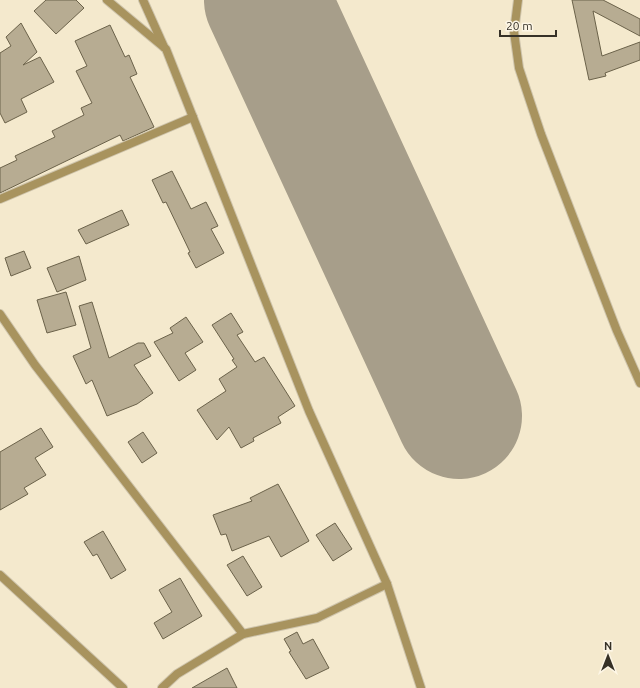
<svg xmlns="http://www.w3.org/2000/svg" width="640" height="688" font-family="Ubuntu,sans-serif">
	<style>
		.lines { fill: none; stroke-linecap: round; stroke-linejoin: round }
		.runway { stroke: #a79e8a; stroke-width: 126 }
		.building { fill: #b7ac92; stroke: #6b624a }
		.street-casing { stroke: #cec4ac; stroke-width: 10 }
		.street { stroke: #a8935e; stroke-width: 8 }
	</style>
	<rect width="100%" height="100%" fill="#f4e9cd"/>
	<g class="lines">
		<polyline class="runway" points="267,0 459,416"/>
	</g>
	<g class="building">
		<polygon points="46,0 76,0 84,8 56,34 34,11"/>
		<polygon points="572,0 603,0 640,19 640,36 593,11 602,56 640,42 640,60 605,73 606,76 589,80"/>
		<polygon points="21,23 37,52 23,65 40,57 54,82 21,99 27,112 5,123 0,113 0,53 11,46 6,37"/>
		<polygon points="110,25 125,57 129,55 137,74 130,77 154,127 123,141 120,135 0,193 0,168 17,160 15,156 55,137 52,131 84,115 81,108 92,103 76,71 87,66 75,41"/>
		<polygon points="172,171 191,209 206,202 218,226 211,229 224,253 196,268 188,253 190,252 166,202 163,203 152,180"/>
		<polygon points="122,210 129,225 86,244 78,230"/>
		<polygon points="24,251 31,268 11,276 5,258"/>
		<polygon points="79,256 86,280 57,292 47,268"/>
		<polygon points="66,292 76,325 47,333 37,300"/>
		<polygon points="92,302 109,358 138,343 144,343 151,356 134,365 153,393 137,404 107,416 92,380 86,384 73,356 91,348 79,306"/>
		<polygon points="231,313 243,332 237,335 255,362 264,357 295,406 278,417 281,423 253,438 254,441 241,448 229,427 217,440 197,410 226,391 219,379 237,367 232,360 234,359 212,325"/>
		<polygon points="186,317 203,342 185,353 196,370 179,381 154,342 173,333 170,328"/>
		<polygon points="41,428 53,447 35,458 46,475 24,488 28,494 0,510 0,452"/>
		<polygon points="143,432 157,453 142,463 128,442"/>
		<polygon points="278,484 309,541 281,557 269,536 232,551 226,534 221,535 213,515 252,501 250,498"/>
		<polygon points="335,523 352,549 333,561 316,535"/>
		<polygon points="103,531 126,570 111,579 97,554 93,556 84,542"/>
		<polygon points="243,556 262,587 247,596 227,565"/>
		<polygon points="180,578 202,616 163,639 154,623 172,612 159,590"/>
		<polygon points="297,632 303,644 313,639 329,668 306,679 289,652 291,651 284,639"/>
		<polygon points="227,668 237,688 192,688"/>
	</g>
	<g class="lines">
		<defs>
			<g id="street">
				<polyline points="107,0 166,49 309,411 387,584 421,688"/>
				<polyline points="143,0 164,47"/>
				<polyline points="518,0 514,32 519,68 541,134 617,331 640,383"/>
				<polyline points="0,199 193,117"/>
				<polyline points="0,314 35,365 243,634"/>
				<polyline points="0,575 123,688"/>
				<polyline points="162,688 177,674 243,634 317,618 387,584"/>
			</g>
		</defs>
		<use href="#street" class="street-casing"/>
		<use href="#street" class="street"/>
	</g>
	<g transform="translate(608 656)" stroke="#fdf6e6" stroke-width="3" paint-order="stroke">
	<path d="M0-3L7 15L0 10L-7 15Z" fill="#363127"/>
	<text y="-6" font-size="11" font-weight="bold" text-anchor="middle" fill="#363127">N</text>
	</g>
	<path d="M500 30v6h56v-6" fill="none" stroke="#363127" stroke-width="2"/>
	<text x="506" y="30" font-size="12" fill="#363127" stroke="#fdf6e6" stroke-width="3" paint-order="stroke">20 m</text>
</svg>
